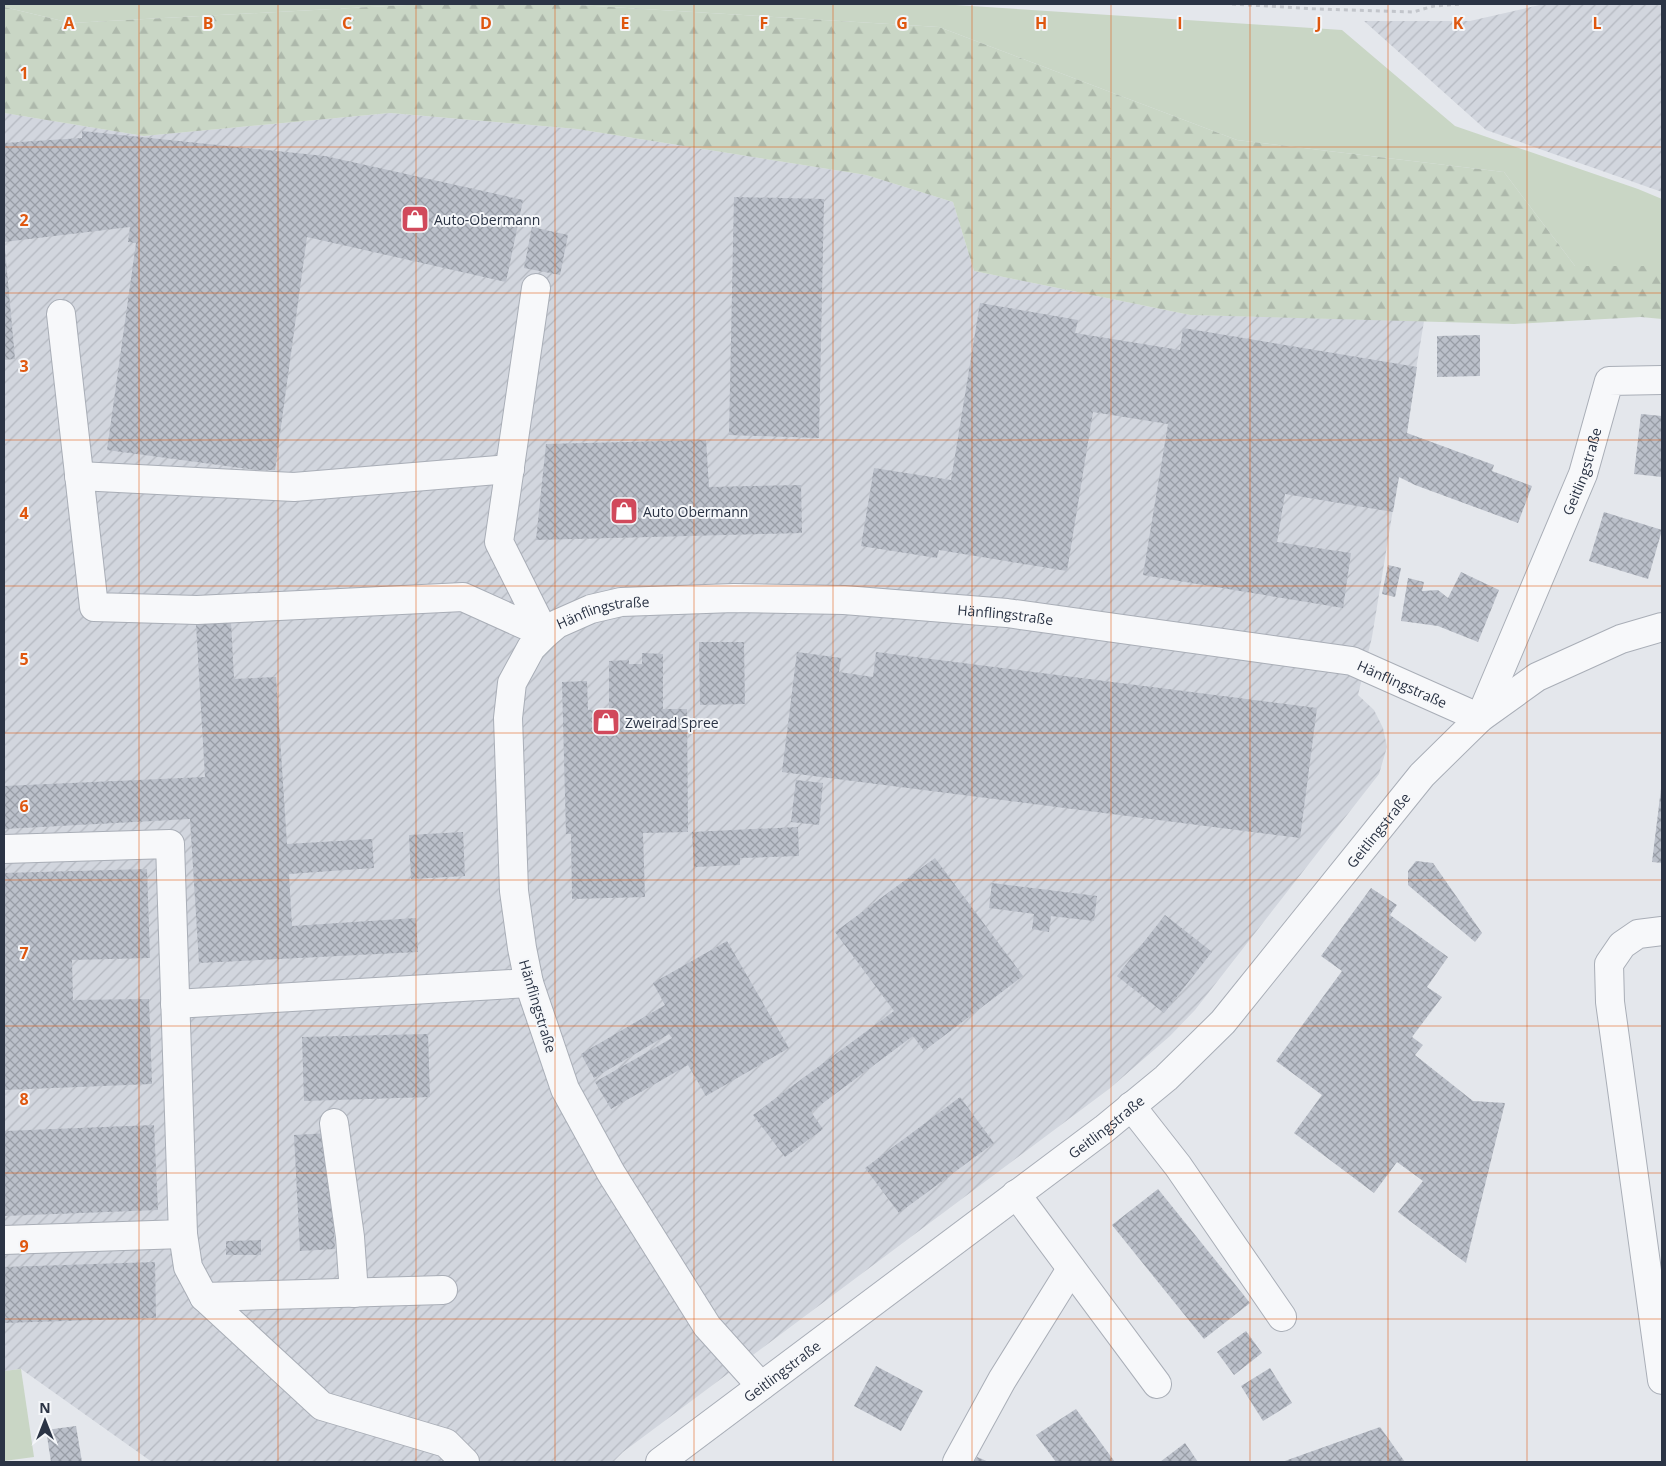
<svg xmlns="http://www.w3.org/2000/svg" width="1666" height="1466" font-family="'Open Sans',sans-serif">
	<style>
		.industrial { fill: url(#industrial-furrows) }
		.green { fill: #c9d6c5 }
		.forest { fill: url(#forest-firs) }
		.building { fill: url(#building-cross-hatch) }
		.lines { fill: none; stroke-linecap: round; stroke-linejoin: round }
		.minor-casing { stroke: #a9aeb7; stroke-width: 30 }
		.path { stroke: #c2c5cb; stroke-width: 3; stroke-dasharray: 4 4; stroke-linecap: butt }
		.minor { stroke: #f7f8fa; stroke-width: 28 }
		.grid { fill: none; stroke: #df570f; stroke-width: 1; stroke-opacity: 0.55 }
		.labels { text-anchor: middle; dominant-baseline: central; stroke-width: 4; stroke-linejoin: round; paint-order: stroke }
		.poi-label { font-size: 14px; fill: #2b3445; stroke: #f4f6f9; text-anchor: start }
		.street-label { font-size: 14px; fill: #2b3445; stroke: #f4f6f9 }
		.grid-label { font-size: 16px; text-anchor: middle; font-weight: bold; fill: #df570f; stroke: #f4f6f9; stroke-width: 4; stroke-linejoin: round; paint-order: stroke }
	</style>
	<defs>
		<pattern id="industrial-furrows" width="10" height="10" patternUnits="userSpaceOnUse" patternTransform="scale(1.25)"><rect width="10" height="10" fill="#d2d6de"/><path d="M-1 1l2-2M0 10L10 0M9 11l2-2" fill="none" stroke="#b4b8c0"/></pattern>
		<pattern id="forest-firs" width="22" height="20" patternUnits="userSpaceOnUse" patternTransform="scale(1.25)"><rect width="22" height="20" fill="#c9d6c5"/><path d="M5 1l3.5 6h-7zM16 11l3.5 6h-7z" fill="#adb8ab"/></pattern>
		<pattern id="building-cross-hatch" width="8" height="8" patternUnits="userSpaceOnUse" patternTransform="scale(1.25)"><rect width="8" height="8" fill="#bbc0ca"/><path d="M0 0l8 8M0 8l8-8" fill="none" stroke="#989da6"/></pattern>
	</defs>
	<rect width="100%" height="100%" fill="#e4e7ec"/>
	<g class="industrial">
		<polygon points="1544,4 1662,4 1662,192 1486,130 1364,21 1470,21"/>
		<polygon points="4,113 144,136 390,113 577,129 866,175 953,202 974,271 1190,315 1424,321 1372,637 1358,695 1374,710 1383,728 1387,747 1379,774 1195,1010 1170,1036 1109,1089 623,1452 613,1462 152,1462 21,1369 4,1371"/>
	</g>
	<g class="green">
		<polygon points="4,4 425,4 71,23 4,7"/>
		<polygon points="561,4 940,4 1342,30 1455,126 1638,189 1662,199 1662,266 1575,266 1504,172 1237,140 939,27"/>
		<polygon points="21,1369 34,1457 4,1461 4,1371"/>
	</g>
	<polygon class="forest" points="425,4 561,4 939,27 1237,140 1504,172 1575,266 1662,266 1662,319 1641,317 1514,324 1190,315 974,271 953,202 866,175 577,129 390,113 144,136 4,113 4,7 71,23"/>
	<g class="building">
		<polygon points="82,131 325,156 523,200 506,282 307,237 275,470 256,470 107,450 136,243 128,242 130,227 4,242 4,143 82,138"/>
		<polygon points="734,197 824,199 819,438 729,435"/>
		<polygon points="532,227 568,235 560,275 524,268"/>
		<polygon points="4,249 5,249 15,359 4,360"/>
		<polygon points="980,303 1078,320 1075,333 1180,350 1183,328 1417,367 1407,433 1494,465 1492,471 1532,486 1518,523 1415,485 1399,477 1393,512 1285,494 1277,542 1351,553 1343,608 1143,575 1168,424 1093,412 1067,571 939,550 937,558 861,546 874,468 951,480"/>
		<polygon points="1480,335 1480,376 1437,377 1437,336"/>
		<polygon points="1641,414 1662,416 1662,477 1634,474"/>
		<polygon points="706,440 709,487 801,485 802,533 536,540 546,444"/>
		<polygon points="1604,512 1662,530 1648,579 1589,561"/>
		<polygon points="1388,565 1401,568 1395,597 1382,594"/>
		<polygon points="1461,572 1499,590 1478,642 1438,626 1401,621 1408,578 1424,582 1422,591 1438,590 1448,598"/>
		<polygon points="231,622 234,679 276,677 287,844 372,839 374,868 289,874 292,926 416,918 418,952 199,963 190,819 4,829 4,786 205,777 196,624"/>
		<polygon points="699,642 744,642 745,704 700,705"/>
		<polygon points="797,652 841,658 839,672 873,677 876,652 1317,708 1300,838 782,772"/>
		<polygon points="642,653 663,654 663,709 687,709 688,832 643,833 645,897 572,899 571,834 566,834 562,682 587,681 588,710 609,709 609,661 629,660 629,664 642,664"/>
		<polygon points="796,780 823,783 819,825 791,822"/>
		<polygon points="1661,789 1662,790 1662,863 1652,862"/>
		<polygon points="798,827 799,856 740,858 740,865 694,867 692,832"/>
		<polygon points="463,832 465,876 411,879 409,835"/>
		<polygon points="935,858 1023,976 924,1051 913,1036 811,1112 823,1129 785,1157 753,1115 894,1011 835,932"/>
		<polygon points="1416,861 1433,863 1482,933 1475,942 1408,885 1408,871"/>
		<polygon points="147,869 150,958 72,960 73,1000 149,999 152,1084 4,1090 4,873"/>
		<polygon points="992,883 1097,896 1094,921 1051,916 1049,932 1032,929 1034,914 989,908"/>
		<polygon points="1371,888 1397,905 1390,915 1448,957 1427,987 1442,997 1412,1037 1423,1045 1415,1055 1473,1101 1505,1103 1466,1263 1398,1212 1423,1181 1397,1162 1374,1193 1294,1133 1322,1095 1276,1061 1342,971 1321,956"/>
		<polygon points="1165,915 1212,952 1164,1013 1117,976"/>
		<polygon points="727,941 789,1048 706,1096 688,1065 611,1109 595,1082 672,1038 669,1034 594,1078 581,1054 665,1005 653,983"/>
		<polygon points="428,1034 430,1097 304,1101 302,1037"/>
		<polygon points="960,1097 994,1143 899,1213 865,1168"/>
		<polygon points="154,1125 158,1210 4,1216 4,1131"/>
		<polygon points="329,1133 335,1249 300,1251 294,1135"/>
		<polygon points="1158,1189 1250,1303 1204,1339 1112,1225"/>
		<polygon points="261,1240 261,1255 226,1255 226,1241"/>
		<polygon points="155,1262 156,1318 4,1323 4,1267"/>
		<polygon points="1246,1331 1262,1353 1234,1375 1217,1352"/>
		<polygon points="876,1366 923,1391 901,1431 854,1406"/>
		<polygon points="1270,1368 1292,1403 1263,1421 1241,1386"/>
		<polygon points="1076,1409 1115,1462 1056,1462 1036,1435"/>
		<polygon points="76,1426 82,1462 51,1462 46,1430"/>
		<polygon points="1380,1427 1405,1462 1282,1462"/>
		<polygon points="1185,1443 1198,1462 1160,1462"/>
		<polygon points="977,1457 989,1462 974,1462"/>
	</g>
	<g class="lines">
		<defs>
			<g id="minor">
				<polyline points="61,314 94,607 197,610 463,597 545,634 499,542 536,288"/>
				<polyline points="79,476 294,487 510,469"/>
				<polyline points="4,849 170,844 183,1234 4,1240"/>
				<polyline points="1662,931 1638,934 1622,945 1609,964 1610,1002 1662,1380"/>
				<polyline points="175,1004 529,983"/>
				<polyline points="1131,1106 1178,1166 1282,1317"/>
				<polyline points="334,1123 350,1237 354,1293"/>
				<polyline points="1016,1194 1157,1384"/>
				<polyline points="183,1234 188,1267 204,1297 322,1406 446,1443 465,1462"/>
				<polyline points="204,1297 443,1290"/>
				<path id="s1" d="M761 1386 707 1326 611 1173 565 1089 529 983 522 948 514 891 508 718 512 683 531 648 545 634 557 624 591 609 621 602 734 598 844 600 1007 613 1352 661 1480 718 1583 474 1609 381 1662 380"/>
				<path id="s2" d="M660 1462 1104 1129 1166 1078 1223 1022 1422 775 1480 718 1537 677 1621 639 1662 627"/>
				<polyline points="957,1462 1002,1380 1071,1269"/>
			</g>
		</defs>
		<use href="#minor" class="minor-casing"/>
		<polyline class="path" points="1232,4 1318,9 1413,12 1434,6 1462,4"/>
		<use href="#minor" class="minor"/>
	</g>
	<path class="grid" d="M139 4V1462M278 4V1462M416 4V1462M555 4V1462M694 4V1462M833 4V1462M972 4V1462M1111 4V1462M1250 4V1462M1388 4V1462M1527 4V1462M4 147H1662M4 293H1662M4 440H1662M4 586H1662M4 733H1662M4 880H1662M4 1026H1662M4 1173H1662M4 1319H1662"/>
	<defs>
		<symbol id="shop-square" viewBox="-11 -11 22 22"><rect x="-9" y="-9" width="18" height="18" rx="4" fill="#d1495b" stroke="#f4f6f9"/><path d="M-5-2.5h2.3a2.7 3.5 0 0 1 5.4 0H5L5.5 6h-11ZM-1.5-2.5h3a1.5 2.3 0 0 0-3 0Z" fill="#fff"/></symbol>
	</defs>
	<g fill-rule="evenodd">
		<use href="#shop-square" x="399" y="203" width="32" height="32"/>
		<use href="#shop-square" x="608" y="495" width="32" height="32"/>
		<use href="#shop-square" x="590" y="706" width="32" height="32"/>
	</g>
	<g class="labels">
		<g class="poi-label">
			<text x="434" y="219">Auto-Obermann</text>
			<text x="643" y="511">Auto Obermann</text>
			<text x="625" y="722">Zweirad Spree</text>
		</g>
		<g class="street-label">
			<text stroke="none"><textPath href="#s1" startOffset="2056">Geitlingstraße</textPath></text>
			<text stroke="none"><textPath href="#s1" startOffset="894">Hänflingstraße</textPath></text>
			<text stroke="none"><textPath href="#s1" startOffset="1299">Hänflingstraße</textPath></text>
			<text stroke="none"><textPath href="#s1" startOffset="1704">Hänflingstraße</textPath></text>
			<text stroke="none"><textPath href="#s2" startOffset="962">Geitlingstraße</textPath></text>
			<text transform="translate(538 1006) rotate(73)">Hänflingstraße</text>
			<text stroke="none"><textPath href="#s2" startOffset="558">Geitlingstraße</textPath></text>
			<text stroke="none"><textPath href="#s2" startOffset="152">Geitlingstraße</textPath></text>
		</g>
	</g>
	<g class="grid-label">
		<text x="69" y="29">A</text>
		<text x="208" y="29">B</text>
		<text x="347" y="29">C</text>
		<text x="486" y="29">D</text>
		<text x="625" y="29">E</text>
		<text x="764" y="29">F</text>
		<text x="902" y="29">G</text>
		<text x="1041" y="29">H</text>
		<text x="1180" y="29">I</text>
		<text x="1319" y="29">J</text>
		<text x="1458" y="29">K</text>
		<text x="1597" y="29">L</text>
		<text x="24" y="79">1</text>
		<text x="24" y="226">2</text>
		<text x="24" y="372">3</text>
		<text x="24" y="519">4</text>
		<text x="24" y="665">5</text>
		<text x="24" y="812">6</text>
		<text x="24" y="959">7</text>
		<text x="24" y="1105">8</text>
		<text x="24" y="1252">9</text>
	</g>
	<rect width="1666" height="1466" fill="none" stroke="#2b3445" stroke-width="10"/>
	<g transform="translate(45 1421)" stroke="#f4f6f9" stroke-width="4" paint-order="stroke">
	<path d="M0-4L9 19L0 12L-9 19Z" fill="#2b3445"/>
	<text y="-8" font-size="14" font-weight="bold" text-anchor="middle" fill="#2b3445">N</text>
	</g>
</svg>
